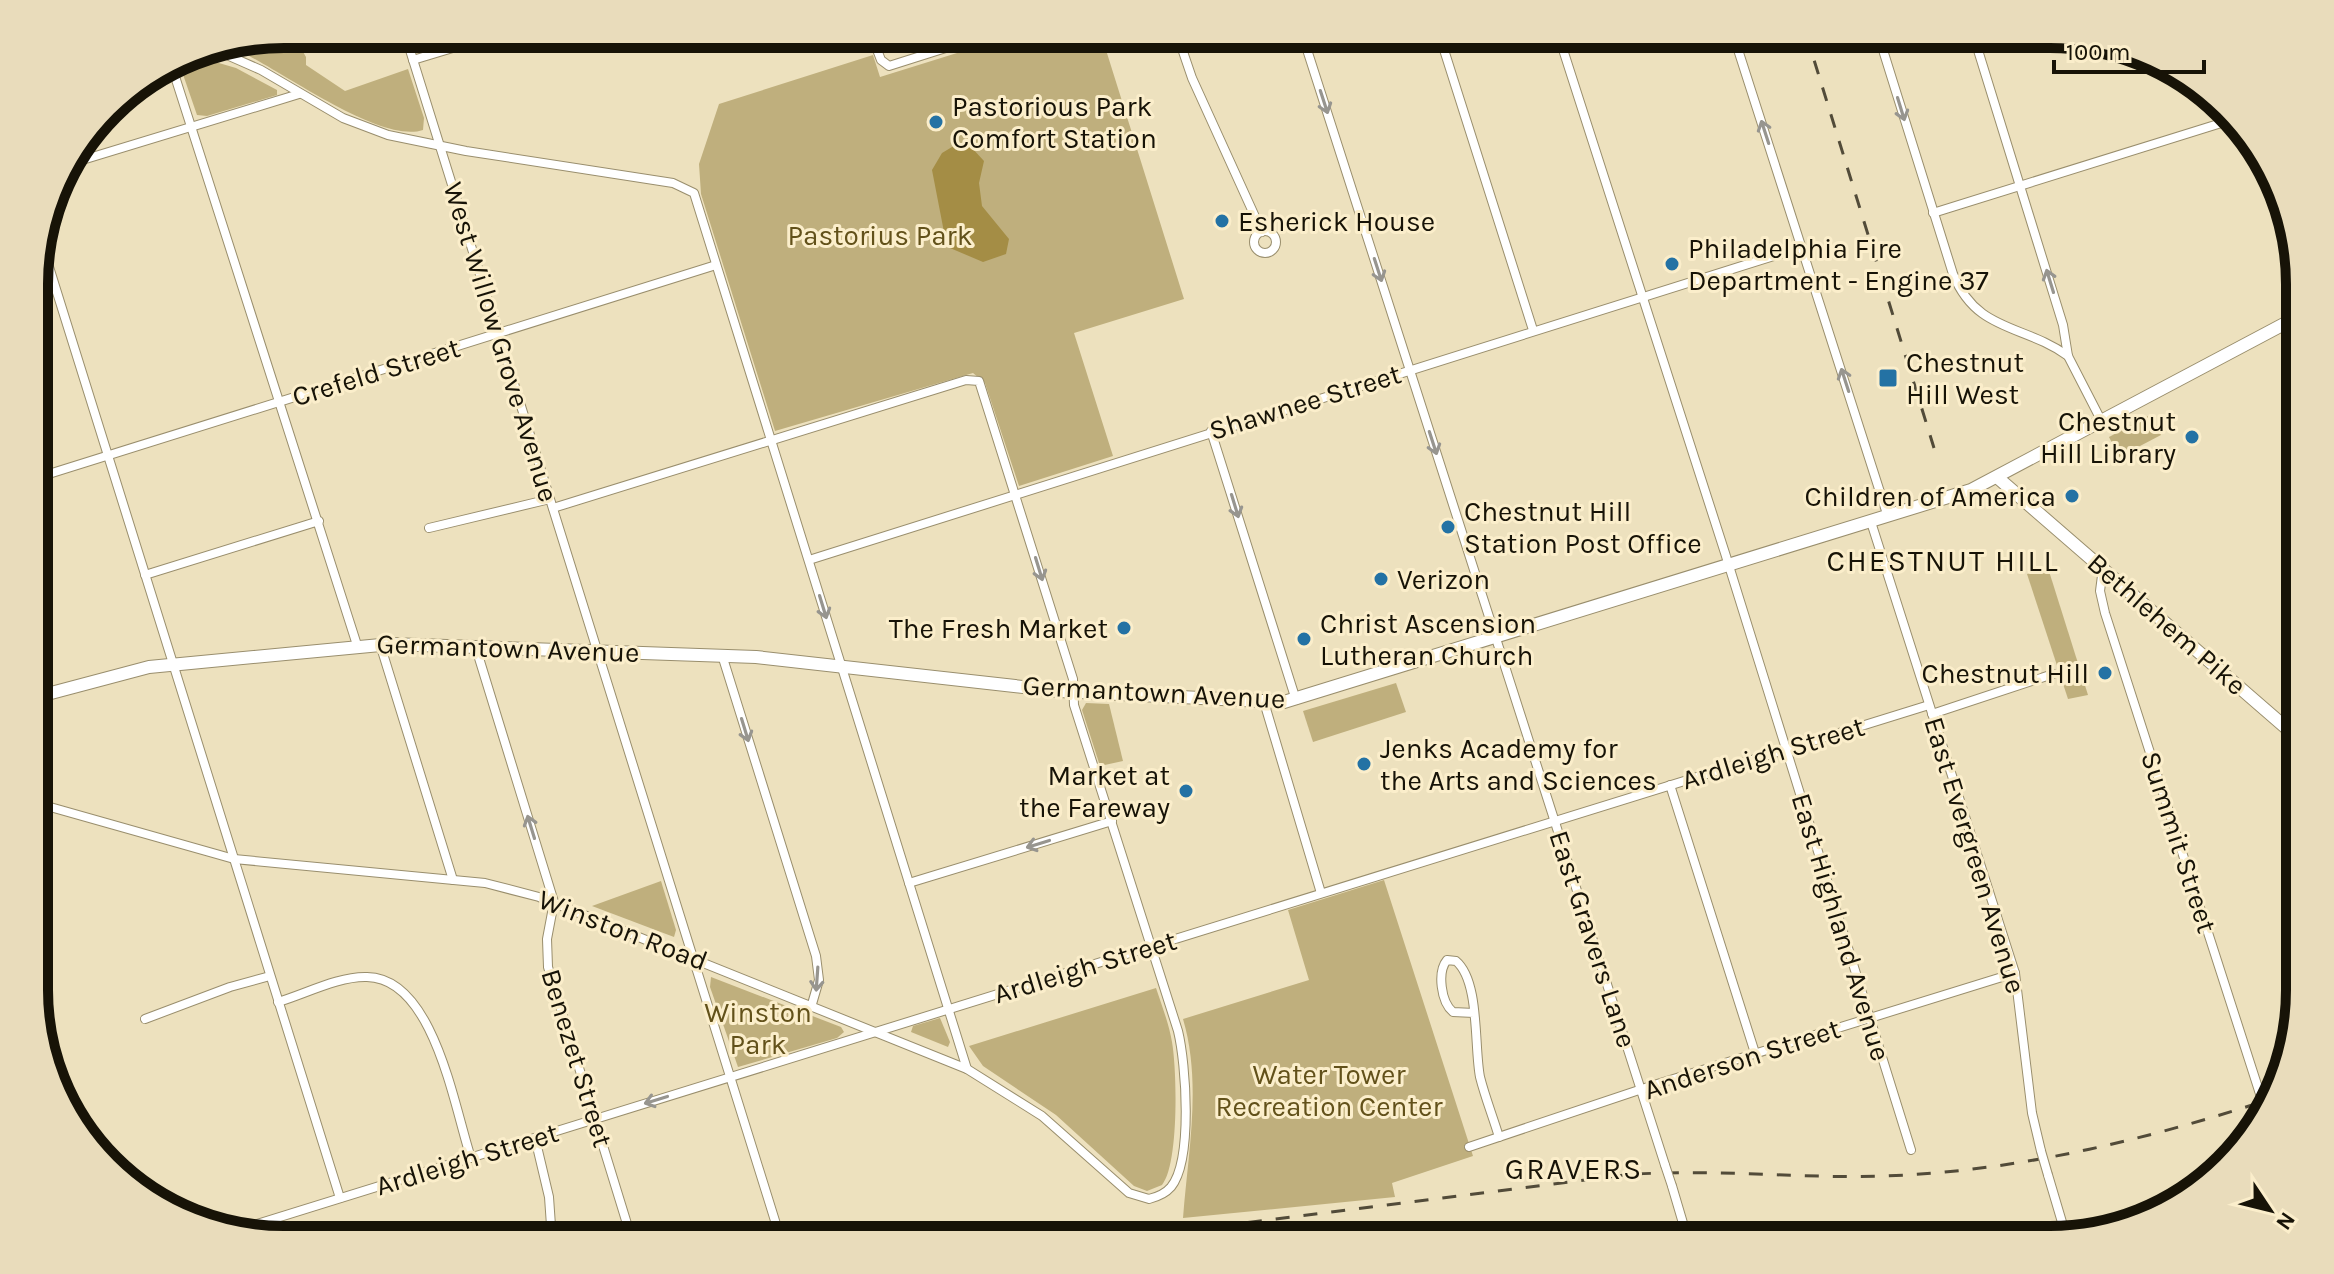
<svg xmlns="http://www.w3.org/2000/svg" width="2334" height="1274" font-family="Karla,sans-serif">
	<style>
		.green { fill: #bfaf7d }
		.water { fill: #a48d45 }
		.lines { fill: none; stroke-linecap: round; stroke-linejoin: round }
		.minor-casing { stroke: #998e6d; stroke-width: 10 }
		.primary-casing { stroke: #998e6d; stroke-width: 14 }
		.minor { stroke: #fff; stroke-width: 8 }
		.primary { stroke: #fff; stroke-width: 12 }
		.rail { stroke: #524b39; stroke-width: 3; stroke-dasharray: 14 14; stroke-linecap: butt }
		.minor-bridge-casing { stroke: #998e6d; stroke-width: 10; stroke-linecap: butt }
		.minor-bridge { stroke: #fff; stroke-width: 8 }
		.oneway { stroke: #97958f }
		.poi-dot { fill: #2472a4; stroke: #fbeecb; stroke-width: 3 }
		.labels { text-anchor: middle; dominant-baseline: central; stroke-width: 6; stroke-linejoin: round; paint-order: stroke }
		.poi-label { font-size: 28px; fill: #171307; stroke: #fbeecb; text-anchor: start }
		.park-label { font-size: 28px; fill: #62511a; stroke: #fbeecb }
		.street-label { font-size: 28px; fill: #171307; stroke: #fbeecb }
		.neighbourhood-label { font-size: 30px; letter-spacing: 2px; fill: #171307; stroke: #fbeecb }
		.rim { fill: none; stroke: #171307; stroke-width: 10 }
	</style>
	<rect width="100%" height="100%" fill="#ede1be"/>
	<g class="green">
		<path d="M284 34H293L306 57V65L345 91 408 69 424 118 423 130C378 145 272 63 227 45Z"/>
		<polygon points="1018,34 1101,34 1184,299 1074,333 1113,456 1019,486 985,383 973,373 775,431 701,194 699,164 719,104 873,55 880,77"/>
		<polygon points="188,54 236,68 277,90 277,95 207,116 197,115 178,60"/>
		<polygon points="2150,415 2161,435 2119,457 2109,437"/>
		<polygon points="2048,568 2088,695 2068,699 2027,574"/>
		<polygon points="1396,683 1406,712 1313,742 1303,711"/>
		<polygon points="1086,703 1109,704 1123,761 1100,766 1082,710"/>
		<path d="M1384 880 1473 1156 1392 1183 1395 1197 1183 1218C1188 1153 1202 1083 1183 1019L1309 980 1288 910Z"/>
		<polygon points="661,881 676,930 674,937 592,906"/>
		<polygon points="711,977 841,1027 844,1032 837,1038 738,1067 710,987"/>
		<path d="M1156 988C1162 1006 1169 1024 1172 1042 1177 1070 1179 1164 1162 1185L1147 1191 1134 1186 1056 1115 983 1066 969 1046Z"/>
		<polygon points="940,1018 950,1042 948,1047 911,1032 913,1026"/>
	</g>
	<polygon class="water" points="957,144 972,148 984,161 979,183 982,206 1009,239 1006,254 983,262 950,248 944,232 932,170 942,153"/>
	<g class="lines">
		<defs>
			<g id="minor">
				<polyline points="405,34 781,1240"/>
				<polyline points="871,34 881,60 889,66 990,34"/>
				<polyline points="1177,34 1192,78 1262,232"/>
				<polyline points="1302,34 1665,1165"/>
				<polyline points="1439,34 1533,330"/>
				<polyline points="1558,34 1725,553 1911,1150"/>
				<polyline points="1733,34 1888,517"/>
				<path d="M1878 34 1953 274C1977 333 2024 324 2068 356"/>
				<polyline points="1973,34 2063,325 2068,356 2102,422"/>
				<polyline points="211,48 261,70 343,118 388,135 466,151 673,183 694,193 967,1069"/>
				<polyline points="413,60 499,34"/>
				<polyline points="171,64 357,645"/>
				<polyline points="2256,144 2299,283"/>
				<polyline points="66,165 299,94"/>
				<polyline points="1933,213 2231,120"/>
				<circle cx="1265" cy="242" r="11"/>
				<polyline points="40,238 340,1198"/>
				<polyline points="1211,431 1296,700"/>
				<polyline points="36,478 716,265"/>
				<polyline points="1871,522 2015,973 2032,1113 2041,1151"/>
				<polyline points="429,528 550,499"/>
				<polyline points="809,560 1802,247"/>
				<polyline points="2103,568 2100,591 2105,613 2261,1097"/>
				<polyline points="145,575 319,521"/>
				<polyline points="380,644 453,880"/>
				<polyline points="475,645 554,902 547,939 548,967 632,1240"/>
				<polyline points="722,655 816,956 819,980 812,1004"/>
				<polyline points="1264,702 1321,893"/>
				<polyline points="1932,714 2053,674"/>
				<polyline points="1670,785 1755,1053"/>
				<path d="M36 803 234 859 485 883 539 897 967 1069 1042 1116 1129 1193 1149 1199C1157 1197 1165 1194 1171 1187 1193 1160 1186 1064 1178 1031L1074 705 1073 679 979 381 966 380 553 508"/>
				<polyline points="909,883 1112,821"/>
				<path d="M278 1002C305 994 339 976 367 977 434 978 454 1107 471 1158"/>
				<path d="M1474 1013 1453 1012C1441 1002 1437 972 1447 960L1456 961C1480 981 1474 1047 1480 1077 1485 1097 1493 1117 1499 1137"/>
				<polyline points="145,1019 230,987 270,976"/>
				<polyline points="2259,1090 2276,1085"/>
				<polyline points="535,1138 549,1197 552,1240"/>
				<polyline points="1469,1147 1654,1085 2015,973"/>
				<polyline points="2048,1175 2067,1239"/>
				<polyline points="1672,1186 1688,1240"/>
				<polyline points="241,1229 1929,705"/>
			</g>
			<g id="primary">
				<polyline points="1998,478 2299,739"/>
				<polyline points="36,697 149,667 391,644 756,657 1059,691 1284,702 1971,490 2299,316"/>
			</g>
		</defs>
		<use href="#minor" class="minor-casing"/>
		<use href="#primary" class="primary-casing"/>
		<use href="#minor" class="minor"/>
		<use href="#primary" class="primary"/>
		<g class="rail">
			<polyline points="1806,34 1934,448"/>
			<path d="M1109 1240 1624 1175C1711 1168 1798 1179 1885 1176 2019 1171 2145 1140 2271 1099"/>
		</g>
		<defs>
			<g id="minor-bridge">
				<polyline points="2261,1097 2267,1115"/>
				<polyline points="2041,1151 2048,1175"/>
				<polyline points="1665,1165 1672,1186"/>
			</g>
		</defs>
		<use href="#minor-bridge" class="minor-bridge-casing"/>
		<use href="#minor-bridge" class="minor-bridge"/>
	</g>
	<defs><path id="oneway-shaft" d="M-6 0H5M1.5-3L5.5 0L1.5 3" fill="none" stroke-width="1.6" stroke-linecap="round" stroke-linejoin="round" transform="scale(2)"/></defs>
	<g class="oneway">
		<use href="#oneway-shaft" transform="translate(1324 102) rotate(72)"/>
		<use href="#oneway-shaft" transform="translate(1901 109) rotate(73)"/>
		<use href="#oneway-shaft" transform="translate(1765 132) rotate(-108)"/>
		<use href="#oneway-shaft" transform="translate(1378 270) rotate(72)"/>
		<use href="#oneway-shaft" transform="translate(2050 281) rotate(-107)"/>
		<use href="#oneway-shaft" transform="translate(1845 380) rotate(-108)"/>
		<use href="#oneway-shaft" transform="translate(1433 443) rotate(72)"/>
		<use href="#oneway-shaft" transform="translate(1235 506) rotate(73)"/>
		<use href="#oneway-shaft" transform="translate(1039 569) rotate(73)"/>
		<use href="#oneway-shaft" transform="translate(823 607) rotate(73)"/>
		<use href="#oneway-shaft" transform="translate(745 730) rotate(73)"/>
		<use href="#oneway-shaft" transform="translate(531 827) rotate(-107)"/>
		<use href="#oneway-shaft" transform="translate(1038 844) rotate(163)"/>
		<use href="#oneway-shaft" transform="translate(817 979) rotate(94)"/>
		<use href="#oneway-shaft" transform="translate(656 1100) rotate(163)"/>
	</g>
	<g class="poi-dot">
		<circle cx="936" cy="122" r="8"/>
		<circle cx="1222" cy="221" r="8"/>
		<circle cx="1672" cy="264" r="8"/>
		<rect x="1878" y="368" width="20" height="20" rx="4"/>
		<circle cx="2192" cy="437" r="8"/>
		<circle cx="2072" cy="496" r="8"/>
		<circle cx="1448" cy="527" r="8"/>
		<circle cx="1381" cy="579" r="8"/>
		<circle cx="1124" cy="628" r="8"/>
		<circle cx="1304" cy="639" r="8"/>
		<circle cx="2105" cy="673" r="8"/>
		<circle cx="1364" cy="764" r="8"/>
		<circle cx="1186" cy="791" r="8"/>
	</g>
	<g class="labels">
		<g class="poi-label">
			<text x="952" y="106">Pastorious Park<tspan x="952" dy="32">Comfort Station</tspan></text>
			<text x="1238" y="221">Esherick House</text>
			<text x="1688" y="248">Philadelphia Fire<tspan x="1688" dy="32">Department - Engine 37</tspan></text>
			<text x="1906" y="362">Chestnut<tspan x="1906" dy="32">Hill West</tspan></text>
			<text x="2176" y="421" text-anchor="end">Chestnut<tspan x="2176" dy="32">Hill Library</tspan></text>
			<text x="2056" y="496" text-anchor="end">Children of America</text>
			<text x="1464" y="511">Chestnut Hill<tspan x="1464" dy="32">Station Post Office</tspan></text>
			<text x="1397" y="579">Verizon</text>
			<text x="1320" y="623">Christ Ascension<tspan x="1320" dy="32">Lutheran Church</tspan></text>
			<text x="1108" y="628" text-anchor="end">The Fresh Market</text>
			<text x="2089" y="673" text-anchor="end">Chestnut Hill</text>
			<text x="1380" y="748">Jenks Academy for<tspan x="1380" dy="32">the Arts and Sciences</tspan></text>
			<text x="1170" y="775" text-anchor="end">Market at<tspan x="1170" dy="32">the Fareway</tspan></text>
		</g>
		<g class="park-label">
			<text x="880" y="235">Pastorius Park</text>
			<text x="758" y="1012">Winston<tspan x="758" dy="32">Park</tspan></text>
			<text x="1329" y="1074">Water Tower<tspan x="1329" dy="32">Recreation Center</tspan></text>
		</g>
		<g class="street-label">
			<text transform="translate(501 342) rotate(73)">West Willow Grove Avenue</text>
			<text transform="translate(376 372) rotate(-17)">Crefeld Street</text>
			<text transform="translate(1305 402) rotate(-17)">Shawnee Street</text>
			<text transform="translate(2167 624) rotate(41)">Bethlehem Pike</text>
			<text transform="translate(508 648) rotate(2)">Germantown Avenue</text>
			<text transform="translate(1154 692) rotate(3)">Germantown Avenue</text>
			<text transform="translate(1773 753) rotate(-17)">Ardleigh Street</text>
			<text transform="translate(2179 842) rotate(72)">Summit Street</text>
			<text transform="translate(1975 855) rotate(73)">East Evergreen Avenue</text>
			<text transform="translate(1841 927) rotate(73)">East Highland Avenue</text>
			<text transform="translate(623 930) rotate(21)">Winston Road</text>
			<text transform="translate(1593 939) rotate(72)">East Gravers Lane</text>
			<text transform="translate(1085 967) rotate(-17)">Ardleigh Street</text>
			<text transform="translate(577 1058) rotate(73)">Benezet Street</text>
			<text transform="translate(1742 1059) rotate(-18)">Anderson Street</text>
			<text transform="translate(467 1159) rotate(-17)">Ardleigh Street</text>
		</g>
		<g class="neighbourhood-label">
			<text x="1943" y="561">CHESTNUT HILL</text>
			<text x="1574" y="1169">GRAVERS</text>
		</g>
	</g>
	<path d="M0 0H2334V1274H0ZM284 48H2050A236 236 0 0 1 2286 284V990A236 236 0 0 1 2050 1226H284A236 236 0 0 1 48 990V284A236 236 0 0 1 284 48Z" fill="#e9dcbb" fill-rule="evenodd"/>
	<path class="rim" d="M284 48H2050A236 236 0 0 1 2286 284V990A236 236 0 0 1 2050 1226H284A236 236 0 0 1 48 990V284A236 236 0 0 1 284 48Z"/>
	<g transform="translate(2270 1210) rotate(125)" stroke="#fbeecb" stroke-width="6" paint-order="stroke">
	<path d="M0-6L14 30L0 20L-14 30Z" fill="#171307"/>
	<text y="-12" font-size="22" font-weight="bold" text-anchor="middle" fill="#171307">N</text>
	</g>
	<path d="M2054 60v12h150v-12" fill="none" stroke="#171307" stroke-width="4"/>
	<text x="2066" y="60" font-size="24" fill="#171307" stroke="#fbeecb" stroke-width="6" paint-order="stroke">100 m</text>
</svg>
